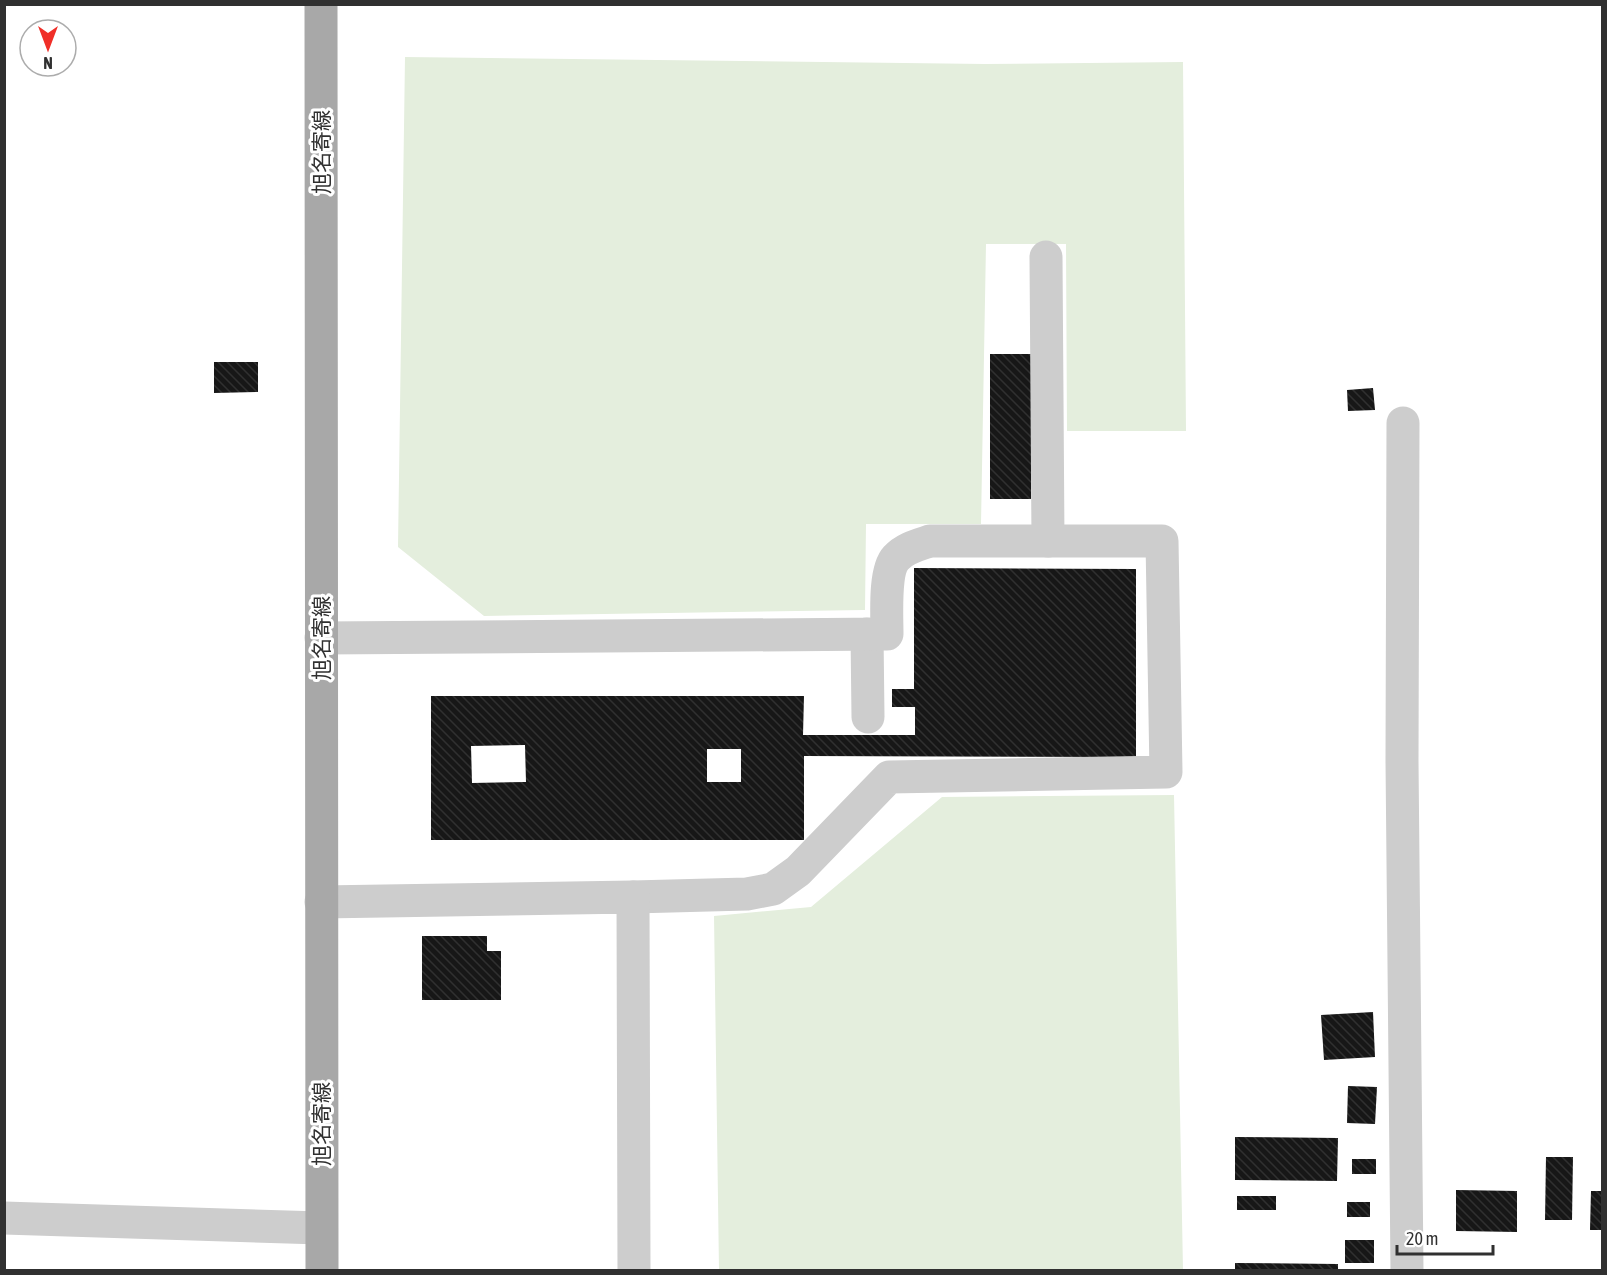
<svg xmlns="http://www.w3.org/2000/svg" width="1607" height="1275" font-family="'Asap Condensed','Noto Sans JP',sans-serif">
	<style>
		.park { fill: #e4eedd }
		.building { fill: url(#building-back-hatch); fill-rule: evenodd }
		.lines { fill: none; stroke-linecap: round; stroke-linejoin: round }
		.minor { stroke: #cdcdcd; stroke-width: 33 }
		.major { stroke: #a8a8a8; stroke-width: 33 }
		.labels { text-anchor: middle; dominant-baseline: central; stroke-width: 6; stroke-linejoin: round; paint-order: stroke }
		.street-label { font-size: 21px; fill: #303030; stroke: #fff }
	</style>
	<defs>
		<pattern id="building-back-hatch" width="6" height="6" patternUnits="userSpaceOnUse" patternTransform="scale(1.5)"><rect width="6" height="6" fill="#171717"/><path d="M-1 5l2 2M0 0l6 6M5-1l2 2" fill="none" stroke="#303030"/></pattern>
	</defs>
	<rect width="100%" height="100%" fill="#fff"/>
	<g class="park">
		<polygon points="405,57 985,64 1183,62 1186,431 1067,431 1066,244 986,244 981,524 866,524 865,610 484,616 398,547"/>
		<polygon points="1174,795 1183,1270 719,1270 714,916 811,907 942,797"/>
	</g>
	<g class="building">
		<rect x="990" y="354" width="41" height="145"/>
		<polygon points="214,362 258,362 258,392 214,393"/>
		<polygon points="1373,388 1375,410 1348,411 1347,390"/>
		<path d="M914 568 1136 569V757L804 756V840H431V696H804L803 735H915V707H892V689H914ZM525 745 526 782 472 783 471 746ZM707 749H741V782H707Z"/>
		<polygon points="422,936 487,936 487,951 501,951 501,1000 422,1000"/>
		<polygon points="1373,1012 1375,1057 1324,1060 1321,1015"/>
		<polygon points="1348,1086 1377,1087 1375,1124 1347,1123"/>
		<polygon points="1235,1137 1338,1138 1337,1181 1235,1180"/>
		<polygon points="1546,1157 1573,1157 1572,1220 1545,1220"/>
		<rect x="1352" y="1159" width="24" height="15"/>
		<polygon points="1456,1190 1517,1191 1517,1232 1456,1231"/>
		<polygon points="1591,1191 1602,1191 1602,1230 1590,1230"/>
		<rect x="1237" y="1196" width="39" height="14"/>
		<rect x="1347" y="1202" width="23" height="15"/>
		<rect x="1345" y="1240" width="29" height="23"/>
		<polygon points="1235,1263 1338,1264 1338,1270 1235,1270"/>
	</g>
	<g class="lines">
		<g class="minor">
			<polyline points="1046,257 1048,541"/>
			<polyline points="1403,423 1402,761 1407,1270"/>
			<polyline points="867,634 868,717"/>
			<path d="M321 638 887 634C887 616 884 571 896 558 905 548 918 545 930 541H1162L1166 772 889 777 798 871 773 889 747 894 633 897"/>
			<polyline points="321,902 633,897 634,1270"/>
			<polyline points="4,1218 321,1228"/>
		</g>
		<polyline class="major" points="321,4 322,1270"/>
	</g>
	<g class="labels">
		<g class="street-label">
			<text transform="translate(321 152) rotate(-90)">旭名寄線</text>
			<text transform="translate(321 638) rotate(-90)">旭名寄線</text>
			<text transform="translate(321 1124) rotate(-90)">旭名寄線</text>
		</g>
	</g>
	<rect width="1607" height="1275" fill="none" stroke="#303030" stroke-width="12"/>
	<g transform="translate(48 48) rotate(180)"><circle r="28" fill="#ffffff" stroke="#acacac" stroke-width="1.5"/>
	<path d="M0-4.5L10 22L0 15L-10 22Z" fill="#f02f28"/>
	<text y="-9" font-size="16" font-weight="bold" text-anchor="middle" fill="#303030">N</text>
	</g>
	<path d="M1397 1245v9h96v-9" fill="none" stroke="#303030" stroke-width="3"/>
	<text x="1406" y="1245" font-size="18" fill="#303030" stroke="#ffffff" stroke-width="4.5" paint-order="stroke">20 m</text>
</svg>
